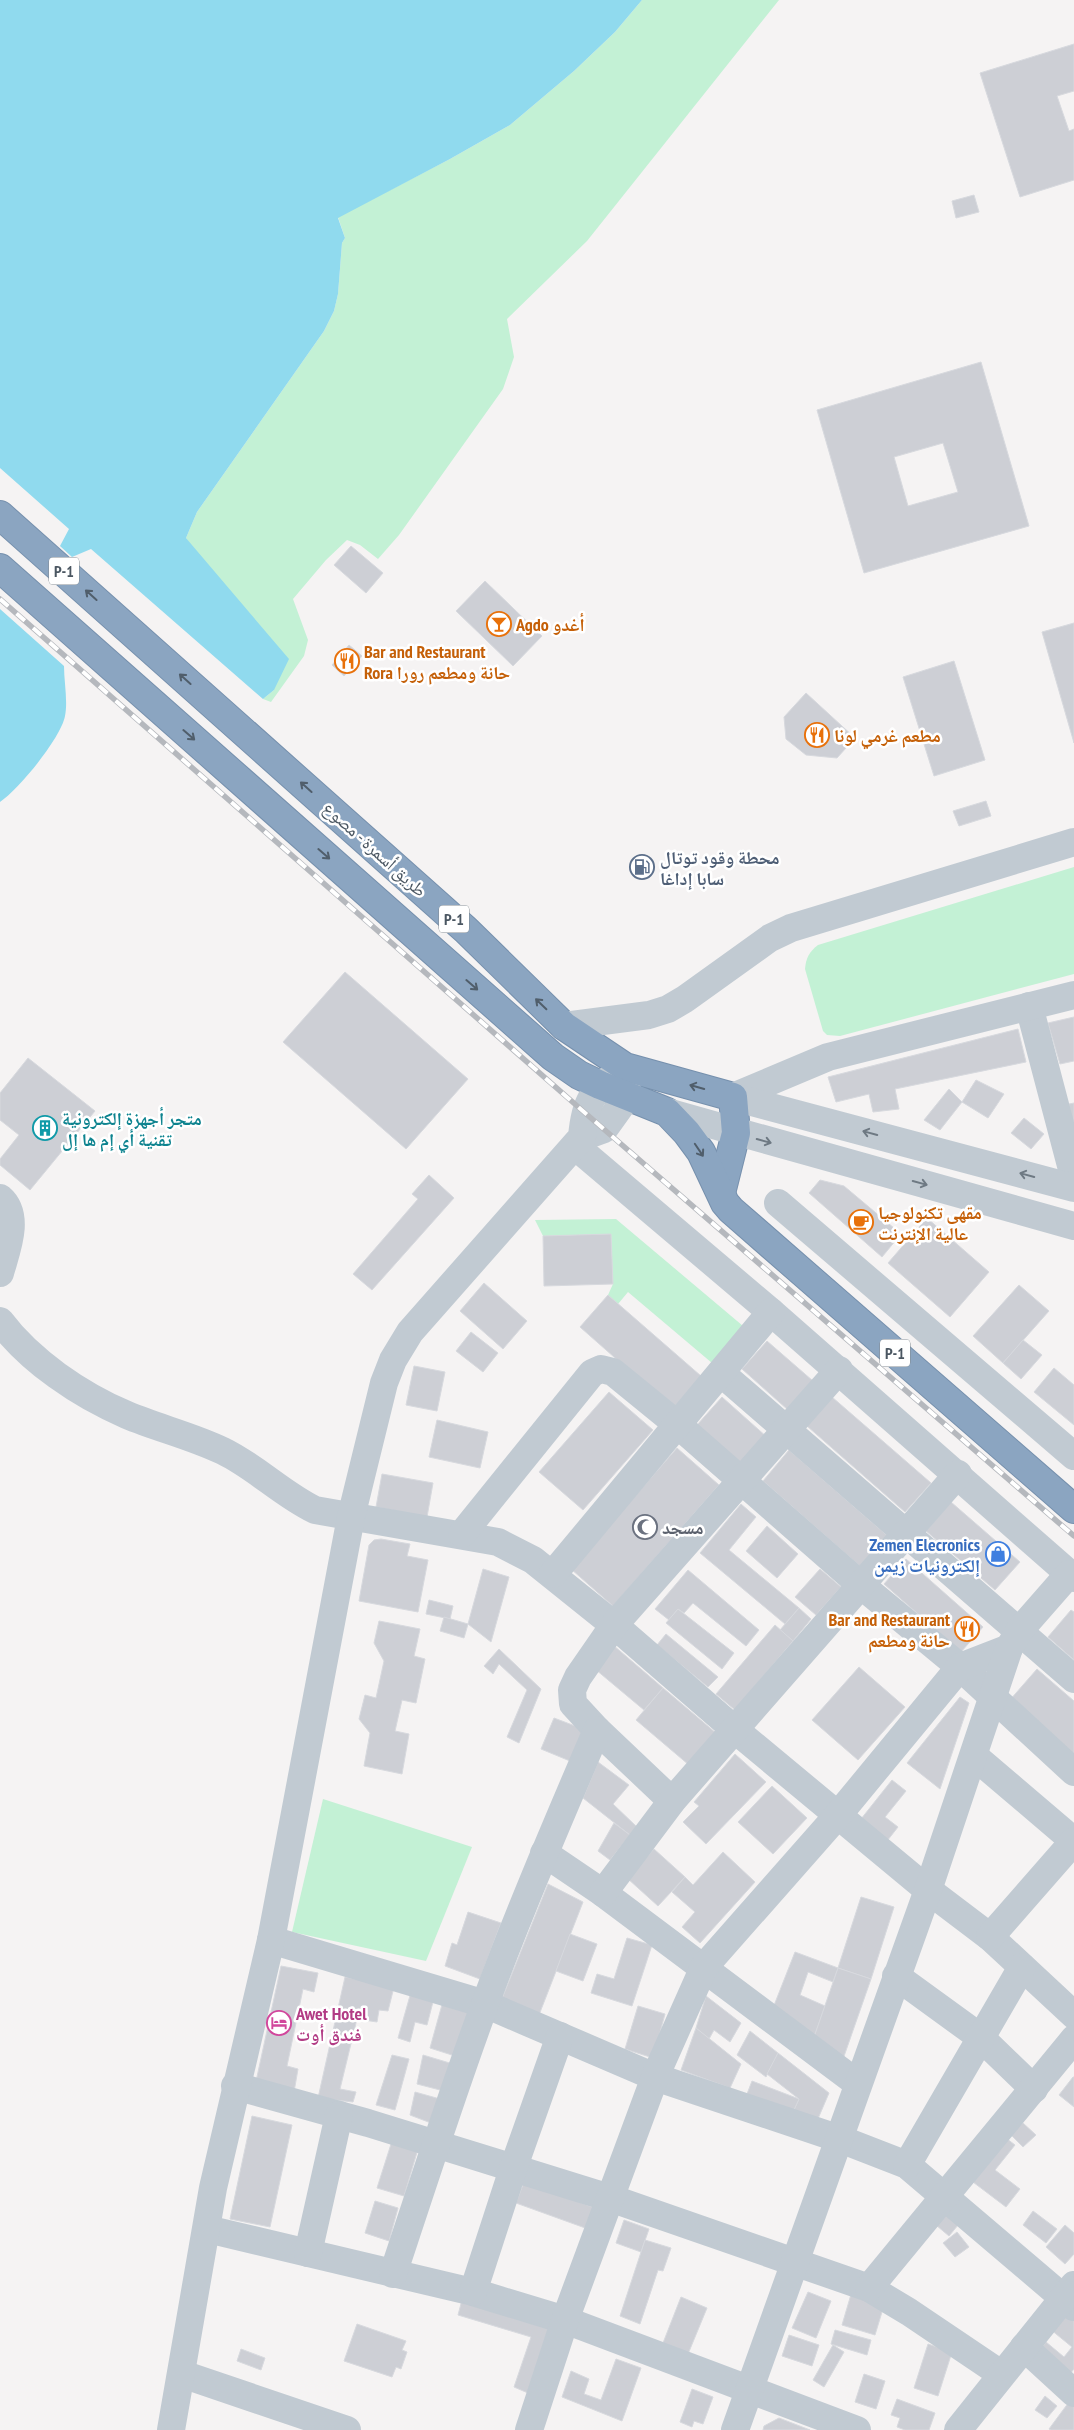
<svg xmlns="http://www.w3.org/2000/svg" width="1074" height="2430" font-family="'PT Sans Narrow','Noto Naskh Arabic',sans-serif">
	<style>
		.green { fill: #c3f1d5 }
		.water { fill: #90daee }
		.building { fill: #cdcfd5; stroke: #d7d9de; fill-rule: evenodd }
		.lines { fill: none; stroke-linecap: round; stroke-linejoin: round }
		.highway-casing { stroke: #7690ad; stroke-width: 30 }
		.minor { stroke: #c1cad2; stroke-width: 28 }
		.highway { stroke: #8ba5c1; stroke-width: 28 }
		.rail-casing { stroke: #b5b8bd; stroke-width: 5.5 }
		.rail { stroke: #fff; stroke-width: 4; stroke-dasharray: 11; stroke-linecap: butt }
		.oneway { stroke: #505e6b }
		.oneway2 { stroke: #6e7983 }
		.labels { text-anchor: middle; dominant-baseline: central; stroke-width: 5; stroke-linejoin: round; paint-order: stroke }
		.shield { fill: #fff; stroke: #808990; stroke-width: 1 }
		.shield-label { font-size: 16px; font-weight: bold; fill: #4a5661 }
		.food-label { font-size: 18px; font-weight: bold; fill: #c56008; stroke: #fff; text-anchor: start }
		.street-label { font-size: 18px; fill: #4a5661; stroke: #fff }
		.service-label { font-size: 18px; font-weight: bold; fill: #4e5e75; stroke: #fff; text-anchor: start }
		.culture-label { font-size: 18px; font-weight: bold; fill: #0d838f; stroke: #fff; text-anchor: start }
		.worship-label { font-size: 18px; font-weight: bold; fill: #5b616d; stroke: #fff; text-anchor: start }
		.shop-label { font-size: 18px; font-weight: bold; fill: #366cbe; stroke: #fff; text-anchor: end }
		.hotel-label { font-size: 18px; font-weight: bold; fill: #b23c85; stroke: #fff; text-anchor: start }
	</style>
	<rect width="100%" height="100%" fill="#f5f3f3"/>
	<g class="green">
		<polygon points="642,0 779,0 587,241 507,319 514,357 503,389 399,535 378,559 360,545 347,540 326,560 293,599 308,640 304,656 271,702 263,699 274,690 186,538 197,512 324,331 334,311 338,294 342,243 345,238 338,217 450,159 510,125 574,71 615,32"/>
		<path d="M1074 867V974L840 1036 827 1035 823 1031 805 969C806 958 809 952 818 945Z"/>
		<polygon points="616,1219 743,1326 712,1363 628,1292 618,1304 608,1295 613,1284 611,1234 543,1236 535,1220"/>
		<polygon points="323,1799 472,1847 426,1961 292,1932"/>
	</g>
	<g class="water">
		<polygon points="0,0 642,0 615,32 574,71 510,125 450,159 338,218 345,238 342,243 338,294 334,311 324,331 197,512 186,538 289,659 274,690 263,699 91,549 72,557 60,546 69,529 0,468"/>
		<path d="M0 609 64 666C64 682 68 701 65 716 61 738 19 789 0 802Z"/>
	</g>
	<g class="building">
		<polygon points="1074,44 1074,91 1057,96 1069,131 1074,129 1074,180 1020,197 980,73"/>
		<polygon points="974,195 979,212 956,218 952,201"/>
		<path d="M981 362 1029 526 864 573 817 410ZM943 443 958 492 908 506 894 457Z"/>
		<polygon points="351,546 383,573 366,593 334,565"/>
		<polygon points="485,581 542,636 513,666 456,611"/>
		<polygon points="1074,623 1074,743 1042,632"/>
		<polygon points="349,645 362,656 344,676 332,665"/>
		<polygon points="954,661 985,760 934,776 903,677"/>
		<polygon points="806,693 855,738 837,758 806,755 786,739 784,717"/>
		<polygon points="986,801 991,816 959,826 953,811"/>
		<polygon points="345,972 468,1079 406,1149 283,1042"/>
		<polygon points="1074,1017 1074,1061 1060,1064 1048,1023"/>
		<polygon points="1018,1029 1026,1062 895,1089 899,1109 873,1112 869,1094 836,1102 828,1077"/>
		<polygon points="28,1058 95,1111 30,1190 0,1165 0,1159 19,1135 0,1120 0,1093"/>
		<polygon points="976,1080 1004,1094 988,1118 962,1102"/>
		<polygon points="949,1089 962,1102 940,1130 924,1120"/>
		<polygon points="1074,1103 1074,1121 1072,1122 1069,1104"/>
		<polygon points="1024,1118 1044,1134 1031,1149 1011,1133"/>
		<polygon points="429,1175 454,1198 372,1290 353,1274 418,1199 412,1194"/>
		<polygon points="820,1180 844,1186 901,1234 882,1257 809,1193"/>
		<polygon points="927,1218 989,1272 950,1317 888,1263"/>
		<polygon points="611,1234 613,1284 544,1286 543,1236"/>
		<polygon points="484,1283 527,1321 503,1349 460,1311"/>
		<polygon points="1019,1285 1049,1311 1003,1363 973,1336"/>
		<polygon points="608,1295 701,1376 673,1409 580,1327"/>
		<polygon points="471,1332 498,1353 483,1372 456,1351"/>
		<polygon points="1023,1340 1042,1355 1021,1379 1003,1363"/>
		<polygon points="767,1341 813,1381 788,1410 742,1369"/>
		<polygon points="414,1366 445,1372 437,1411 406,1405"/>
		<polygon points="1054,1368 1074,1385 1074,1425 1034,1392"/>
		<polygon points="609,1392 653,1430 583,1510 539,1472"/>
		<polygon points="722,1397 768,1438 744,1466 697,1425"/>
		<polygon points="832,1397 931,1483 905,1512 807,1426"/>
		<polygon points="437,1420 488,1432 480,1468 429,1457"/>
		<polygon points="677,1448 719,1485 613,1606 571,1569"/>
		<polygon points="789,1450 889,1537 862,1568 763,1481"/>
		<polygon points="382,1474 433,1483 427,1517 376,1507"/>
		<polygon points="951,1502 1020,1562 995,1590 926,1531"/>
		<polygon points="741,1504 756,1517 729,1550 799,1608 785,1624 700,1553"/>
		<polygon points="767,1526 798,1554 777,1578 746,1551"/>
		<polygon points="381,1539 410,1544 407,1556 428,1560 418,1612 359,1601 369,1545 374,1540"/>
		<polygon points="906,1559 983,1627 961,1652 884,1584"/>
		<polygon points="483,1569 509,1577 491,1642 468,1624"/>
		<polygon points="820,1569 841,1587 816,1615 795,1597"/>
		<polygon points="688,1570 759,1630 746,1646 693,1603 684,1613 678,1609 669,1620 655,1609"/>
		<polygon points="429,1600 453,1606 450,1619 426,1614"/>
		<polygon points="799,1608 811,1619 793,1641 780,1630"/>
		<polygon points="678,1609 734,1653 722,1669 666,1623"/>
		<polygon points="1071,1610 1074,1612 1074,1660 1048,1637"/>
		<polygon points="444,1617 468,1624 464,1638 440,1631"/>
		<polygon points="379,1621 420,1629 414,1656 425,1659 416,1703 402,1700 395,1731 409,1734 402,1774 364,1766 370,1733 359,1719 365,1695 376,1698 384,1661 374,1643"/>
		<polygon points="775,1625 793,1641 735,1710 716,1694"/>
		<polygon points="666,1634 718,1677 708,1687 657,1645"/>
		<polygon points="613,1645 663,1688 644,1710 595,1669"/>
		<polygon points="499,1649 541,1689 519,1743 507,1737 527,1690 499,1664 493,1674 484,1666"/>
		<polygon points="859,1667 905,1707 858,1760 812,1720"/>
		<polygon points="1037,1669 1074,1701 1074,1756 1009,1701"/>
		<polygon points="663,1688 716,1733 689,1765 636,1720"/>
		<polygon points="960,1697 969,1703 940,1789 907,1763"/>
		<polygon points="554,1718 583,1729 570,1761 541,1749"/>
		<polygon points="735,1754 766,1782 706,1844 683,1822 699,1806 694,1802"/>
		<polygon points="598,1762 629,1785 613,1804 637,1827 630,1835 583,1798"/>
		<polygon points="892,1780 906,1791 885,1817 898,1827 887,1841 861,1819"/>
		<polygon points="772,1786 807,1818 773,1854 738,1822"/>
		<polygon points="614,1823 630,1835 610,1860 598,1851"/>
		<polygon points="654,1849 685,1877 658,1906 627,1878"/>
		<polygon points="723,1852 755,1882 700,1943 682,1927 695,1912 672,1892 685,1877 693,1885"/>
		<polygon points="548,1884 583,1902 537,2020 501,2001"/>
		<polygon points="861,1897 894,1907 871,1979 838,1968"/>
		<polygon points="468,1912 501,1923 480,1979 445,1966 452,1943 457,1945"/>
		<polygon points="570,1934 597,1944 583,1981 556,1971"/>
		<polygon points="627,1938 652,1945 632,2006 591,1993 597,1974 614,1979"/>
		<polygon points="795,1952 838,1968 833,1982 808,1972 800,1995 825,2006 813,2040 773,2008"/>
		<polygon points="281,1966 318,1973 314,1992 303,1989 287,2066 298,2069 294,2092 255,2086"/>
		<polygon points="838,1968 871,1979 842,2062 813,2040"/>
		<polygon points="345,1977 394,1987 388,2011 379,2010 377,2022 357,2019 340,2089 356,2092 353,2102 318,2098"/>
		<polygon points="411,1992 434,1998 427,2025 415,2022 410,2042 398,2038"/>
		<polygon points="706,1996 741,2023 730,2042 714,2030 709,2039 696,2028"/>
		<polygon points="443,2001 470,2008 455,2056 430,2048"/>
		<polygon points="638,2006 665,2014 653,2058 625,2049"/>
		<polygon points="696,2028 741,2064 730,2088 681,2070"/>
		<polygon points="750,2031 778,2053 766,2077 737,2055"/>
		<polygon points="778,2053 829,2093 817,2121 793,2112 799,2099 767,2074"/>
		<polygon points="392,2055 409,2059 395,2110 376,2105"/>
		<polygon points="423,2055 453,2064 444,2091 417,2084"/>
		<polygon points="1073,2077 1074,2077 1074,2107 1059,2095"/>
		<polygon points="752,2081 799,2099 793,2112 747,2094"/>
		<polygon points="415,2092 440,2099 431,2123 410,2115"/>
		<polygon points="252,2116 292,2125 270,2227 230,2219"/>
		<polygon points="1023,2123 1036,2135 1023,2147 1011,2135"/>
		<polygon points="1002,2135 1015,2145 995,2170 1020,2189 1006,2207 969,2179"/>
		<polygon points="392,2141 418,2149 404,2196 377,2188"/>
		<polygon points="524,2182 595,2208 588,2229 516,2203"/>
		<polygon points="375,2201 398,2208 389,2241 365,2233"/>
		<polygon points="944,2203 963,2219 949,2236 930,2220"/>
		<polygon points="1033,2211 1057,2229 1046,2243 1023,2225"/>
		<polygon points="624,2220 649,2229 641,2252 616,2243"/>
		<polygon points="1065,2225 1074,2233 1074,2254 1065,2264 1046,2247"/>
		<polygon points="957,2232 969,2247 955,2257 943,2243"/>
		<polygon points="645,2240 671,2248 663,2271 658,2270 640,2324 620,2316"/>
		<polygon points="852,2291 885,2302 875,2335 842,2325"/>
		<polygon points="808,2292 831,2301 816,2338 792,2328"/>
		<polygon points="681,2297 707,2308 688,2354 663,2343"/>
		<polygon points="462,2300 552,2327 528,2393 514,2387 531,2337 458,2315"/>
		<polygon points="1066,2311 1074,2317 1074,2369 1069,2375 1039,2352 1046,2342 1064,2357 1072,2347 1050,2329"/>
		<polygon points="357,2324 406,2341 402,2350 407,2352 401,2369 396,2367 392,2377 344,2361"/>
		<polygon points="835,2330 871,2340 867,2355 831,2344"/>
		<polygon points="789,2335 819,2345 812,2366 782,2356"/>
		<polygon points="928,2344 952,2352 938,2396 914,2388"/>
		<polygon points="833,2345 844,2352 824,2387 813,2380"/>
		<polygon points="241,2349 265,2358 261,2370 237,2361"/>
		<polygon points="616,2359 641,2368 622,2421 562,2397 571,2371 589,2379 584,2394 601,2400"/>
		<polygon points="864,2374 885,2381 876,2409 855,2402"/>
		<polygon points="692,2389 713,2397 703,2424 694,2421 692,2427 680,2422"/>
		<polygon points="1045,2396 1057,2406 1047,2418 1035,2410"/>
		<polygon points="897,2399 935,2413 929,2430 905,2430 897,2427 900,2418 891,2415"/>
		<polygon points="1069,2402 1074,2405 1074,2430 1051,2430 1049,2429"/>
		<polygon points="779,2418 810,2430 763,2430 764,2426"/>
	</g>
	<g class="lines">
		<defs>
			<g id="highway">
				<polyline points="0,515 466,930 564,1026 625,1067 733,1097 736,1133 721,1193"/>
				<polyline points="0,568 553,1057 579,1075 600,1085 667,1112 687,1133 701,1152 725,1203 731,1210 1074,1509"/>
			</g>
		</defs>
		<use href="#highway" class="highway-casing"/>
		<g class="minor">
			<polyline points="1029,1006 1074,1177"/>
			<polyline points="564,1026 649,1015 668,1009 685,999 770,938 791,928 1074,842"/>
			<polyline points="733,1097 828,1057 1074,995"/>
			<polyline points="733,1097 1074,1188"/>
			<polyline points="667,1112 1074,1226"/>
			<polyline points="582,1137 604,1129 627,1097 626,1072"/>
			<polyline points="575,1146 771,1312 1074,1578"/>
			<path d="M0 1198C21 1216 6 1251 0 1273"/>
			<polyline points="778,1203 1074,1456"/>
			<path d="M0 1321C30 1361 80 1395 127 1415 158 1428 192 1436 223 1451 256 1467 282 1494 315 1510L498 1542 533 1560 614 1625 734 1729 928 1890 990 1937 1074 2015"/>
			<polyline points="721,1373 1074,1679"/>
			<polyline points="462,1534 592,1373 601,1369 613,1372 678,1425 862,1586 960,1667 1074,1772"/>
			<polyline points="553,1574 771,1312"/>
			<polyline points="974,1756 1074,1841"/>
			<polyline points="672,1801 597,1730 573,1704 572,1690 578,1677 614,1625 839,1370"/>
			<polyline points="544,1853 603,1893 857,2083"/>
			<polyline points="603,1893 672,1801 958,1474"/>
			<polyline points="990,1937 1074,1841"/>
			<polyline points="271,1940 485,2004 655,2077 840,2139 907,2165 1074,2307"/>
			<polyline points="896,1976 980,2037 1034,2089"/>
			<polyline points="235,2086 368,2123 610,2198 869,2288 909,2312 1001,2374"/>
			<polyline points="907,2165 1022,1967"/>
			<polyline points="207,2229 473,2292 565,2320 857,2430"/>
			<polyline points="308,2253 339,2115"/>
			<path d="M393 2274C423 2184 452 2093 485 2004 519 1912 558 1821 597 1730"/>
			<polyline points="869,2288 1074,2039"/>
			<polyline points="473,2292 513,2169 560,2036"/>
			<polyline points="1024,2347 1074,2393"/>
			<polyline points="182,2374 347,2430"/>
			<path d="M171 2430 213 2188 271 1940 351 1517 384 1383 393 1360 410 1332 582 1137C585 1103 591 1092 619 1072"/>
			<polyline points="529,2430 565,2320 655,2077 704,1967 838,1815 960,1667 1009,1648"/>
			<polyline points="735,2430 928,1890 1009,1648 1019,1631 1069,1574"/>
			<polyline points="958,2430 1074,2285"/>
		</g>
		<use href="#highway" class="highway"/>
		<defs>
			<polyline id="rail" points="0,599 584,1112 1074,1536"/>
		</defs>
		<use href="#rail" class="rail-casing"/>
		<use href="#rail" class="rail"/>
	</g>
	<defs><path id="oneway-shaft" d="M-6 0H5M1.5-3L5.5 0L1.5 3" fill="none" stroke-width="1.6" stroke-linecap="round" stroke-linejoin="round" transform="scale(1.25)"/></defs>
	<g class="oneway">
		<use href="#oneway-shaft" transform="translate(91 595) rotate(-138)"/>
		<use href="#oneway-shaft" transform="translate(185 679) rotate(-138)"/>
		<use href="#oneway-shaft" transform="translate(189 735) rotate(41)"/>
		<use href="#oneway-shaft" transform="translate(306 787) rotate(-138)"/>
		<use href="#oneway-shaft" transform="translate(324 854) rotate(41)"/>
		<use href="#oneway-shaft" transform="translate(472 985) rotate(41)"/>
		<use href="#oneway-shaft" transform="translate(541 1004) rotate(-136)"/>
		<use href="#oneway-shaft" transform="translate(697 1087) rotate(-164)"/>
		<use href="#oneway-shaft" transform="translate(699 1150) rotate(56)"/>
	</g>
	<g class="oneway2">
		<use href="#oneway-shaft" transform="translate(870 1133) rotate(-165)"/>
		<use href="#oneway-shaft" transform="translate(764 1141) rotate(15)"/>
		<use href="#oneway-shaft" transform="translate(1027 1175) rotate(-165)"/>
		<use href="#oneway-shaft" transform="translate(920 1183) rotate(15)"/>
	</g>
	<defs>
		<symbol id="bar-ring" viewBox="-11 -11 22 22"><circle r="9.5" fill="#fff" stroke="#e8710a" stroke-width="1.5"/><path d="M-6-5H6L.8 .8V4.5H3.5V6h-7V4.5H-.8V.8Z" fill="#e8710a"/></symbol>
		<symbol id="restaurant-ring" viewBox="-11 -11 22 22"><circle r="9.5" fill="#fff" stroke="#e8710a" stroke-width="1.5"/><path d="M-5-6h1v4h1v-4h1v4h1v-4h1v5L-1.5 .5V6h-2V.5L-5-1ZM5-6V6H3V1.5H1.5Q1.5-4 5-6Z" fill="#e8710a"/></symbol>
		<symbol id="fuel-ring" viewBox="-11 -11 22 22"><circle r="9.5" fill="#fff" stroke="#5c6f8a" stroke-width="1.5"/><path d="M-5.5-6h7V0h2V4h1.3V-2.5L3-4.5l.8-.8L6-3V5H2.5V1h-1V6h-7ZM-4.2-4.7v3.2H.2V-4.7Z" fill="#5c6f8a"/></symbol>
		<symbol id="building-ring" viewBox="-11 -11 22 22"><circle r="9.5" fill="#fff" stroke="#0f9aa8" stroke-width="1.5"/><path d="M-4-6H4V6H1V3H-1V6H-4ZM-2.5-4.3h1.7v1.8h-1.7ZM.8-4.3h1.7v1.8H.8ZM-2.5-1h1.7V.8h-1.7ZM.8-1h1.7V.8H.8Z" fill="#0f9aa8"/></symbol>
		<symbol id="cafe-ring" viewBox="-11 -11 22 22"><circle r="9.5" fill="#fff" stroke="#e8710a" stroke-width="1.5"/><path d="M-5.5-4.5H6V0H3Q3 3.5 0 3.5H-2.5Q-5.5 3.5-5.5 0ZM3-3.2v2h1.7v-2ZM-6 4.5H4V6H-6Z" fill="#e8710a"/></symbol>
		<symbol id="mosque-ring" viewBox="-11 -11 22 22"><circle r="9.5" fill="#fff" stroke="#6b7280" stroke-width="1.5"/><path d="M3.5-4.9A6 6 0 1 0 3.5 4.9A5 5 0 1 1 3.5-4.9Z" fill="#6b7280"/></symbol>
		<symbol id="shop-ring" viewBox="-11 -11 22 22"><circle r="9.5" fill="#fff" stroke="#3f7fe0" stroke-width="1.5"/><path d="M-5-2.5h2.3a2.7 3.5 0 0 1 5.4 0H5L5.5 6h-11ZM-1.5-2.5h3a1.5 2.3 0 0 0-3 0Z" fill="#3f7fe0"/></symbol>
		<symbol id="hotel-ring" viewBox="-11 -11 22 22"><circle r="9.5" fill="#fff" stroke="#d1479c" stroke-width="1.5"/><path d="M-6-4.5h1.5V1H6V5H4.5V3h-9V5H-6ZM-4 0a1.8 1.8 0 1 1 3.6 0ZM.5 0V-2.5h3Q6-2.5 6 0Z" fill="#d1479c"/></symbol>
	</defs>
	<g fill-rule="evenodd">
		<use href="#bar-ring" x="485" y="610" width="28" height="28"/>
		<use href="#restaurant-ring" x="333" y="647" width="28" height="28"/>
		<use href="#restaurant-ring" x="803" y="721" width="28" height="28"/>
		<use href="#fuel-ring" x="628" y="853" width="28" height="28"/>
		<use href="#building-ring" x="31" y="1114" width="28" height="28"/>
		<use href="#cafe-ring" x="847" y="1208" width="28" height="28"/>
		<use href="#mosque-ring" x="631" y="1513" width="28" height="28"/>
		<use href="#shop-ring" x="984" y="1540" width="28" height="28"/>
		<use href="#restaurant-ring" x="953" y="1615" width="28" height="28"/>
		<use href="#hotel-ring" x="265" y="2009" width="28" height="28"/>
	</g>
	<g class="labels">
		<g class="shield">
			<rect x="49" y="557.5" width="30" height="27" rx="4"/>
			<rect x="439" y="905.5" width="30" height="27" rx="4"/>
			<rect x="880" y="1339.5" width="30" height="27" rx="4"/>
		</g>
		<g class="shield-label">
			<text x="64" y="571">P-1</text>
			<text x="454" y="919">P-1</text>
			<text x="895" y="1353">P-1</text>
		</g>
		<g class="food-label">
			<text x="516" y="624">Agdo أغدو</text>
			<text x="364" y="651">Bar and Restaurant<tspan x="364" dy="21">Rora حانة ومطعم رورا</tspan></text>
			<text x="834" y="735">مطعم غرمي لونا</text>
			<text x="878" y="1212">مقهى تكنولوجيا<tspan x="878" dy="21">عالية الإنترنت</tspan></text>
			<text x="950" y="1619" text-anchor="end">Bar and Restaurant<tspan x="950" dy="21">حانة ومطعم</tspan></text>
		</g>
		<g class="street-label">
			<text transform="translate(375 849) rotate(42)">طريق أسمرة - مصوع</text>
		</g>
		<g class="service-label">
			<text x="660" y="857">محطة وقود توتال<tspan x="660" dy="21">سابا إداغا</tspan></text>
		</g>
		<g class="culture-label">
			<text x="62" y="1118">متجر أجهزة إلكترونية<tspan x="62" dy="21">تقنية أي إم ها إل</tspan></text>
		</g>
		<g class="worship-label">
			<text x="662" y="1527">مسجد</text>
		</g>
		<g class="shop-label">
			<text x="980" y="1544">Zemen Elecronics<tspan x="980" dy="21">إلكترونيات زيمن</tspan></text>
		</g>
		<g class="hotel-label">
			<text x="296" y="2013">Awet Hotel<tspan x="296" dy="21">فندق أوت</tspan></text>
		</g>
	</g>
</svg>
